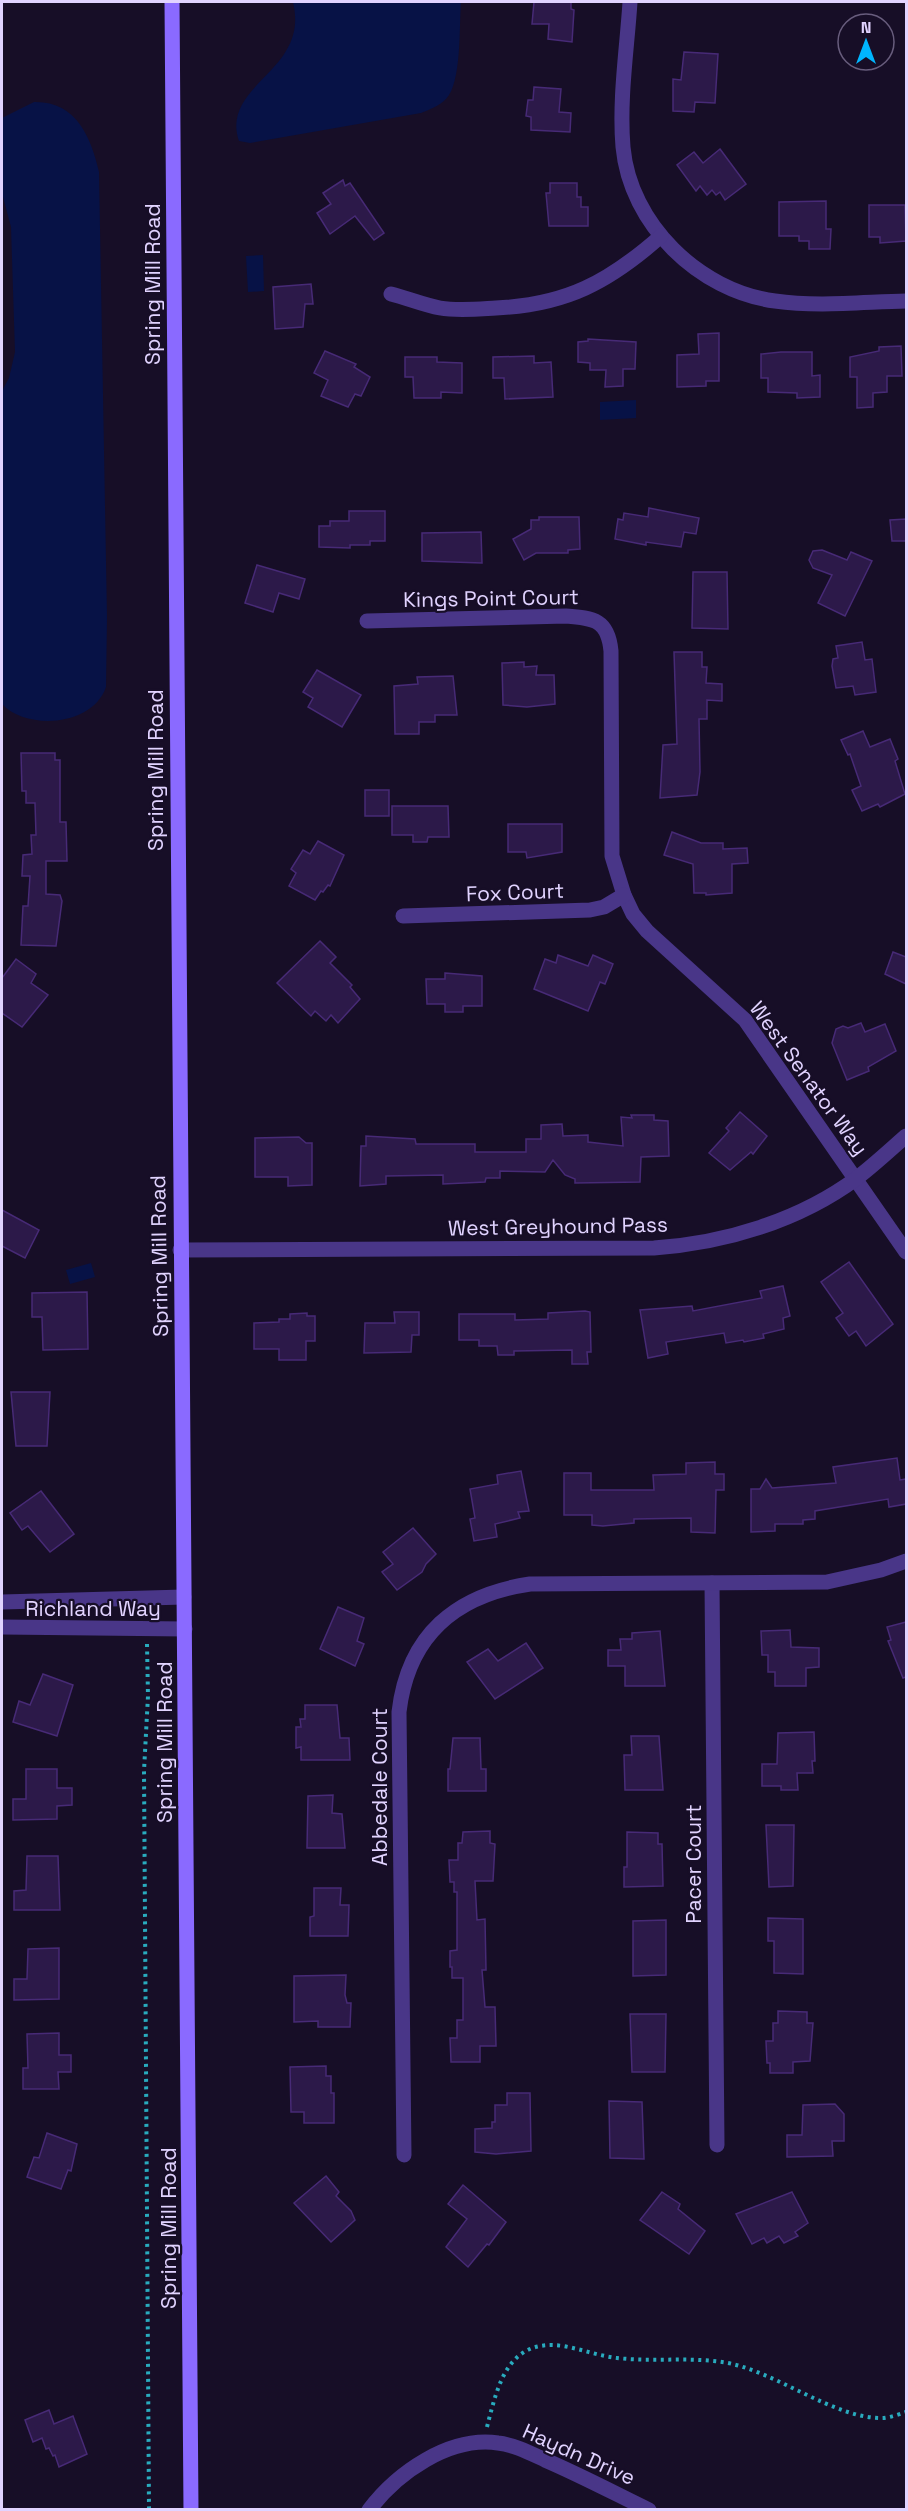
<svg xmlns="http://www.w3.org/2000/svg" width="908" height="2511" font-family="'Space Grotesk',sans-serif">
	<style>
		.water { fill: #071246 }
		.building { fill: #2c1949; stroke: #472a76; stroke-width: 1.5 }
		.lines { fill: none; stroke-linecap: round; stroke-linejoin: round }
		.path { stroke: #29abbe; stroke-width: 4; stroke-dasharray: 3 4.5; stroke-linecap: butt }
		.street { stroke: #493688; stroke-width: 15 }
		.secondary { stroke: #8a6aff; stroke-width: 15 }
		.labels { text-anchor: middle; dominant-baseline: central; stroke-width: 4.5; stroke-linejoin: round; paint-order: stroke }
		.street-label { font-size: 21px; fill: #e1d3ff; stroke: #170e27 }
	</style>
	<rect width="100%" height="100%" fill="#170e27"/>
	<g class="water">
		<path d="M293 2H461C459 25 462 83 446 99 439 106 429 110 421 113L250 143 239 141C225 101 269 80 286 51 296 35 297 19 293 2Z"/>
		<path d="M34 102C76 101 91 137 99 172L107 617 106 687C93 726 27 731 2 704V391L9 378 15 352 11 227 2 193V118Z"/>
		<polygon points="263,255 264,291 248,292 246,256"/>
		<polygon points="636,400 636,418 600,420 600,402"/>
		<polygon points="91,1263 95,1277 70,1284 66,1270"/>
	</g>
	<g class="building">
		<polygon points="534,2 571,2 571,9 574,10 572,42 548,39 549,24 532,24"/>
		<polygon points="684,52 718,54 715,103 695,102 694,112 673,111 673,79 681,80"/>
		<polygon points="534,87 561,89 559,112 571,113 570,132 531,130 531,117 526,116 528,100 533,100"/>
		<polygon points="720,149 746,184 725,200 720,192 716,195 712,190 707,195 700,186 696,191 677,165 694,152 703,163"/>
		<polygon points="343,180 345,186 350,183 384,233 374,240 355,216 330,234 317,213 331,204 323,193"/>
		<polygon points="550,183 577,183 577,197 581,197 581,207 588,207 588,226 549,226 546,193 550,193"/>
		<polygon points="826,201 826,229 831,229 830,249 809,249 809,241 799,241 799,236 779,236 779,202"/>
		<polygon points="869,205 905,205 906,241 880,243 880,237 869,237"/>
		<polygon points="311,284 313,304 305,304 303,327 275,329 273,287"/>
		<polygon points="719,333 719,381 706,381 706,386 677,387 677,355 699,354 698,334"/>
		<polygon points="588,339 636,342 635,369 623,369 623,386 605,387 606,370 590,370 590,363 578,362 578,342 588,341"/>
		<polygon points="901,346 902,376 887,376 887,392 873,393 873,407 857,408 857,377 850,377 850,357 879,351 879,347"/>
		<polygon points="325,351 356,364 354,367 370,377 361,396 355,394 348,407 321,396 328,380 314,373"/>
		<polygon points="781,352 812,352 812,376 820,375 820,397 797,398 797,393 768,392 768,378 761,378 761,354"/>
		<polygon points="534,356 534,363 551,362 553,397 505,399 504,378 493,378 493,357"/>
		<polygon points="405,357 437,357 437,362 462,363 462,393 441,392 441,398 414,398 413,377 405,377"/>
		<polygon points="649,508 699,518 696,534 684,532 681,547 646,542 646,545 615,539 618,519 623,520 624,513 648,517"/>
		<polygon points="349,511 385,511 385,541 370,541 370,545 350,545 350,548 319,547 319,526 330,526 330,521 349,521"/>
		<polygon points="539,517 579,517 580,549 568,550 568,553 536,553 524,560 513,539 531,529 531,520 539,520"/>
		<polygon points="906,519 906,541 892,541 890,520"/>
		<polygon points="481,532 482,563 422,561 422,533"/>
		<polygon points="822,550 847,560 851,552 872,561 845,616 818,603 832,575 813,568 809,560 813,551"/>
		<polygon points="257,565 305,579 299,599 279,593 273,612 245,603"/>
		<polygon points="693,572 727,572 728,629 692,628"/>
		<polygon points="862,642 865,660 872,659 876,692 855,695 853,686 836,688 832,666 833,659 838,658 836,646"/>
		<polygon points="674,652 702,652 702,667 707,667 706,683 722,684 722,701 707,700 707,719 699,719 700,772 697,795 660,798 663,745 677,744"/>
		<polygon points="524,662 524,667 537,666 536,675 554,675 555,704 527,707 503,705 502,663"/>
		<polygon points="317,670 361,695 342,727 308,707 313,698 303,692"/>
		<polygon points="453,676 457,715 435,715 435,722 419,722 419,734 395,734 394,686 418,684 417,677"/>
		<polygon points="863,731 870,747 890,739 898,759 895,761 905,794 880,807 878,804 862,811 852,790 861,786 850,754 848,755 841,740"/>
		<polygon points="21,753 55,753 55,760 60,760 60,822 66,822 67,861 46,861 46,894 60,895 62,901 56,946 21,945 23,906 28,906 30,876 22,876 23,855 32,854 31,835 36,835 35,803 26,803 26,791 22,791"/>
		<rect x="365" y="790" width="24" height="26"/>
		<polygon points="392,806 448,806 449,837 428,837 427,842 413,842 413,835 392,835"/>
		<polygon points="508,824 562,824 562,852 527,858 526,852 508,852"/>
		<polygon points="672,832 701,843 723,843 723,849 747,848 748,863 732,864 732,893 706,895 706,893 694,893 693,864 664,855"/>
		<polygon points="318,841 344,855 330,886 328,885 323,892 321,891 315,900 289,886 296,873 291,869 303,850 310,854"/>
		<polygon points="320,941 336,957 330,963 352,985 350,987 360,999 338,1023 331,1015 326,1021 315,1011 311,1016 277,983"/>
		<polygon points="893,952 906,957 906,984 885,974"/>
		<polygon points="558,955 588,966 593,955 613,964 605,984 600,982 588,1011 534,989 545,959 556,963"/>
		<polygon points="16,959 36,974 31,983 48,995 22,1027 2,1013 2,978"/>
		<polygon points="445,973 482,976 482,1006 463,1006 463,1012 445,1012 445,1004 427,1004 426,979 445,979"/>
		<polygon points="861,1023 865,1032 885,1024 896,1051 868,1067 869,1071 847,1080 832,1043 836,1029 843,1026 848,1028"/>
		<polygon points="740,1112 767,1136 753,1154 751,1152 730,1170 709,1153 729,1131 726,1128"/>
		<polygon points="631,1115 654,1115 654,1120 668,1121 669,1156 641,1157 640,1182 575,1183 575,1179 565,1175 553,1160 545,1172 500,1171 500,1178 486,1178 485,1182 443,1184 443,1175 386,1176 386,1184 360,1186 361,1146 366,1146 366,1136 415,1139 416,1144 475,1144 475,1152 526,1152 526,1139 541,1139 541,1125 562,1124 563,1136 588,1135 588,1142 623,1146 621,1117 632,1118"/>
		<polygon points="299,1137 306,1143 312,1143 312,1185 288,1186 288,1177 255,1177 255,1138"/>
		<polygon points="2,1210 39,1230 25,1258 2,1246"/>
		<polygon points="849,1262 893,1324 866,1346 856,1331 849,1336 836,1318 843,1313 821,1282"/>
		<polygon points="783,1286 790,1316 783,1318 784,1329 763,1334 764,1338 744,1342 743,1340 726,1343 724,1333 666,1342 668,1354 648,1358 640,1310 692,1306 693,1311 762,1298 760,1291"/>
		<polygon points="87,1292 88,1349 43,1350 42,1317 32,1317 32,1293"/>
		<polygon points="585,1311 590,1312 591,1352 587,1352 588,1364 572,1364 572,1350 514,1351 514,1355 498,1355 497,1346 479,1346 479,1340 459,1340 459,1314 515,1314 515,1320 548,1319 548,1313"/>
		<polygon points="394,1312 419,1312 419,1335 412,1335 411,1352 364,1353 365,1323 395,1323"/>
		<polygon points="307,1313 307,1316 315,1316 315,1341 306,1341 306,1360 279,1360 279,1349 254,1349 254,1323 279,1322 279,1319 290,1319 290,1314"/>
		<polygon points="11,1392 50,1392 47,1446 16,1446"/>
		<polygon points="897,1458 900,1480 906,1479 906,1504 889,1507 888,1499 815,1511 815,1519 803,1520 803,1524 775,1524 775,1531 751,1532 751,1489 760,1489 766,1479 772,1488 836,1483 833,1467"/>
		<polygon points="715,1462 715,1474 724,1474 724,1490 716,1490 715,1533 691,1532 691,1518 634,1519 634,1523 603,1526 592,1525 592,1515 564,1515 564,1473 591,1473 591,1490 654,1490 653,1475 686,1474 686,1463"/>
		<polygon points="521,1471 529,1511 518,1512 520,1518 495,1524 497,1537 474,1541 470,1519 475,1518 470,1489 498,1484 497,1475"/>
		<polygon points="41,1491 74,1534 50,1552 28,1526 22,1530 10,1513"/>
		<polygon points="413,1528 436,1554 426,1564 422,1572 397,1590 382,1572 393,1564 383,1552"/>
		<polygon points="338,1607 364,1618 357,1641 364,1644 355,1666 320,1649"/>
		<polygon points="906,1622 906,1677 903,1678 888,1641 891,1640 887,1627"/>
		<polygon points="790,1630 791,1647 819,1648 819,1667 806,1668 806,1686 775,1686 775,1672 768,1672 768,1655 762,1655 761,1631"/>
		<polygon points="660,1631 665,1686 625,1686 625,1666 608,1666 608,1650 621,1650 620,1639 632,1639 632,1633"/>
		<polygon points="526,1643 543,1668 495,1699 467,1662 488,1649 498,1661"/>
		<polygon points="43,1674 73,1685 57,1736 13,1722 19,1701 30,1705"/>
		<polygon points="305,1705 337,1705 340,1738 349,1738 350,1760 301,1760 301,1747 296,1748 296,1727 301,1727 300,1719 305,1719"/>
		<polygon points="814,1732 815,1761 812,1761 813,1773 797,1773 798,1790 781,1790 781,1786 762,1786 762,1764 777,1764 778,1733"/>
		<polygon points="631,1736 659,1736 663,1790 625,1790 624,1755 632,1755"/>
		<polygon points="453,1738 480,1738 481,1769 486,1769 486,1791 448,1791 448,1769 450,1769"/>
		<polygon points="26,1769 57,1769 57,1788 72,1788 72,1805 57,1806 57,1819 13,1820 13,1799 26,1799"/>
		<polygon points="333,1795 332,1813 342,1814 345,1848 307,1848 308,1796"/>
		<polygon points="766,1825 794,1825 793,1886 769,1887"/>
		<polygon points="490,1831 490,1843 495,1844 493,1881 475,1881 477,1920 485,1919 486,1970 482,1970 485,2007 495,2007 496,2046 480,2046 480,2062 451,2062 450,2038 457,2038 457,2020 463,2020 463,1978 452,1978 452,1967 450,1967 450,1951 457,1950 457,1892 454,1892 454,1882 450,1882 449,1860 458,1860 458,1843 462,1843 463,1832"/>
		<polygon points="627,1832 658,1833 658,1844 662,1844 663,1886 624,1887 624,1867 627,1867"/>
		<polygon points="27,1856 58,1856 60,1910 14,1910 14,1891 26,1890"/>
		<polygon points="314,1888 341,1888 340,1905 349,1905 348,1936 310,1936 310,1917 314,1916"/>
		<polygon points="768,1918 803,1919 803,1974 774,1973 774,1941 768,1941"/>
		<polygon points="666,1920 666,1975 633,1976 633,1921"/>
		<polygon points="59,1948 59,1999 14,2000 14,1979 27,1979 28,1949"/>
		<polygon points="346,1975 345,1995 347,2003 351,2003 350,2027 318,2027 318,2021 294,2022 294,1976"/>
		<polygon points="778,2011 807,2012 807,2023 813,2023 810,2061 793,2062 793,2073 770,2073 770,2063 767,2063 766,2041 773,2041 773,2023 778,2023"/>
		<polygon points="630,2014 666,2014 665,2072 632,2072"/>
		<polygon points="59,2033 59,2055 71,2055 71,2072 58,2072 59,2089 23,2089 23,2068 28,2068 27,2034"/>
		<polygon points="326,2066 326,2076 331,2076 331,2093 334,2093 334,2123 304,2123 304,2112 291,2112 290,2067"/>
		<polygon points="507,2093 530,2093 531,2151 496,2154 475,2152 475,2129 492,2128 492,2122 495,2122 495,2105 507,2105"/>
		<polygon points="609,2101 642,2102 644,2159 610,2158"/>
		<polygon points="835,2104 844,2114 844,2141 832,2141 833,2156 787,2157 787,2135 802,2135 803,2105"/>
		<polygon points="47,2133 77,2144 71,2171 68,2170 61,2189 27,2177 34,2157 39,2158"/>
		<polygon points="326,2176 339,2192 336,2196 351,2211 355,2220 331,2242 294,2203"/>
		<polygon points="463,2185 506,2222 489,2245 487,2244 468,2267 446,2247 467,2219 448,2204"/>
		<polygon points="662,2192 680,2204 678,2209 705,2231 689,2254 640,2220"/>
		<polygon points="792,2192 808,2223 795,2232 798,2236 784,2243 779,2236 767,2243 764,2238 752,2244 736,2214"/>
		<polygon points="49,2410 54,2424 73,2416 87,2454 59,2467 55,2455 53,2456 49,2448 46,2449 42,2438 33,2442 25,2420"/>
	</g>
	<g class="lines">
		<g class="path">
			<polyline points="147,1644 148,1696 144,1771 149,2510"/>
			<path d="M487 2427C498 2384 508 2338 563 2346 581 2349 599 2356 617 2358 652 2362 687 2357 722 2362 773 2369 835 2420 884 2418 892 2417 900 2414 906 2412"/>
		</g>
		<g class="street">
			<path d="M630 2C627 49 619 99 623 147 630 224 699 291 775 301 817 307 863 302 906 301"/>
			<path d="M391 294C407 298 424 305 440 308 458 311 478 309 496 308 566 305 609 282 661 236"/>
			<path d="M367 621 566 616C594 618 608 620 611 651L612 856 624 895 633 914 647 931 745 1020 906 1252"/>
			<polyline points="403,916 590,910 604,907 624,895"/>
			<path d="M180 1250 654 1248C725 1243 799 1221 857 1178 874 1165 890 1150 906 1136"/>
			<polyline points="712,1583 717,2145"/>
			<polyline points="2,1602 184,1597"/>
			<polyline points="2,1627 185,1629"/>
			<path d="M404 2155 399 1712C408 1635 456 1595 530 1584L827 1582 881 1570 906 1561"/>
			<path d="M369 2510C397 2473 449 2436 498 2443 515 2445 530 2453 545 2460 580 2475 614 2493 649 2510"/>
		</g>
		<polyline class="secondary" points="172,2 191,2510"/>
	</g>
	<g class="labels">
		<g class="street-label">
			<text transform="translate(152 284) rotate(-90)">Spring Mill Road</text>
			<text transform="translate(491 598) rotate(-1)">Kings Point Court</text>
			<text transform="translate(155 770) rotate(-90)">Spring Mill Road</text>
			<text transform="translate(515 892) rotate(-2)">Fox Court</text>
			<text transform="translate(809 1078) rotate(54)">West Senator Way</text>
			<text transform="translate(558 1226) rotate(-1)">West Greyhound Pass</text>
			<text transform="translate(159 1256) rotate(-91)">Spring Mill Road</text>
			<text x="93" y="1608">Richland Way</text>
			<text transform="translate(164 1742) rotate(-90)">Spring Mill Road</text>
			<text transform="translate(379 1787) rotate(-90)">Abbedale Court</text>
			<text transform="translate(693 1864) rotate(-90)">Pacer Court</text>
			<text transform="translate(168 2228) rotate(-90)">Spring Mill Road</text>
			<text transform="translate(579 2454) rotate(24)">Haydn Drive</text>
		</g>
	</g>
	<rect width="908" height="2511" fill="none" stroke="#e1d3ff" stroke-width="6"/>
	<g transform="translate(866 42)"><circle r="28" fill="#170e27" stroke="#685d7d" stroke-width="1.5"/>
	<path d="M0-4.5L10 22L0 15L-10 22Z" fill="#00b5fe"/>
	<text y="-9" font-size="16" font-weight="bold" text-anchor="middle" fill="#e1d3ff">N</text>
	</g>
</svg>
